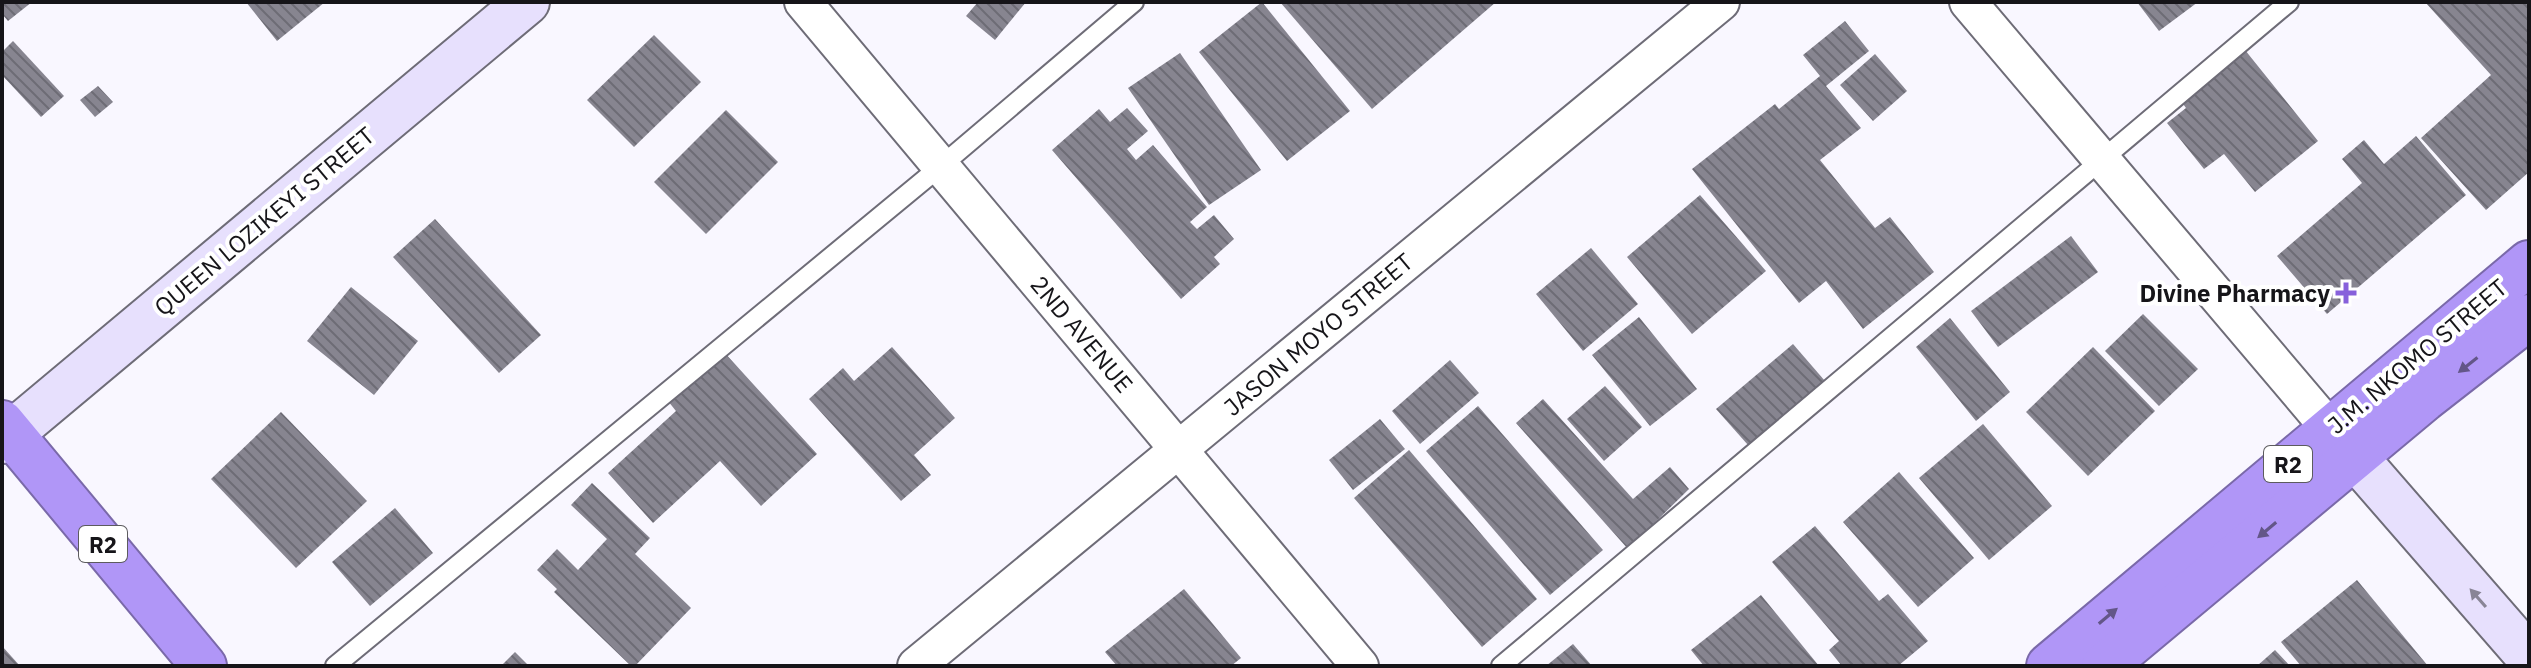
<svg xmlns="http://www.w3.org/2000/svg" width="2531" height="668" font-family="'IBM Plex Sans',sans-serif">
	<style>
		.building { fill: url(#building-back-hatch) }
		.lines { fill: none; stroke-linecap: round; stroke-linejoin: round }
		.lane-casing { stroke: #6e6c77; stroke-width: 22 }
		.street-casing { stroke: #6e6c77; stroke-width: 40 }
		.secondary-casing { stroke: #6e6c77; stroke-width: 48 }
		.highway-casing { stroke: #7a69a9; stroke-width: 48 }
		.lane { stroke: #fff; stroke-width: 18 }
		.street { stroke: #fff; stroke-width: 36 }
		.secondary { stroke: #e7e0fd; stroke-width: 44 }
		.highway { stroke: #b096f7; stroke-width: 44 }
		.oneway { fill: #635688 }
		.oneway2 { fill: #898596 }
		.poi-dot { fill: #8761db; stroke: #fff; stroke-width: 3 }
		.labels { text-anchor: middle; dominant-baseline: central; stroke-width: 8; stroke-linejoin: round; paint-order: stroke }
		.shield { fill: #fff; stroke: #5c5b5e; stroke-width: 2 }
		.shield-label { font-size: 22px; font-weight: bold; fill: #161519 }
		.street-label { font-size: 24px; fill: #161519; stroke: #fff }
		.poi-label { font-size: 24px; font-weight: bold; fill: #161519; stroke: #fff; text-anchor: end }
	</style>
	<defs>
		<pattern id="building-back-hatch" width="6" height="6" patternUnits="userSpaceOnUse" patternTransform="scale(2)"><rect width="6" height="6" fill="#878590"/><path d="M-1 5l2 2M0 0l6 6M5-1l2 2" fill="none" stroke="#6d6c75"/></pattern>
	</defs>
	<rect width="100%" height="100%" fill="#f9f7ff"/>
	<g class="building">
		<polygon points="2,2 32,2 8,21 2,14"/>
		<polygon points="246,2 325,2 277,41"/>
		<polygon points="978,2 1026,2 995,40 966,16"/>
		<polygon points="1262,2 1350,111 1287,161 1199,52"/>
		<polygon points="1280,2 1496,2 1372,109"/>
		<polygon points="2137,2 2198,2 2159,31"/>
		<polygon points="2425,2 2529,2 2529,172 2486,210 2421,138 2491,75"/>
		<polygon points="1845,21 1869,51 1826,86 1861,128 1820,160 1875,228 1890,217 1934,272 1863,329 1826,281 1799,303 1692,169 1775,104 1779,109 1820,76 1803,55"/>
		<polygon points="654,35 701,82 634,147 587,100"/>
		<polygon points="13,41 64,96 41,117 2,75 2,52"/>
		<polygon points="2245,50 2318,141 2255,192 2224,154 2204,169 2167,123 2186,108 2181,101"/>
		<polygon points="1180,53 1261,170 1209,205 1128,88"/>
		<polygon points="1875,54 1907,91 1873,121 1840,85"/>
		<polygon points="98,86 113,102 95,117 80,100"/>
		<polygon points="1127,108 1148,131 1127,149 1136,160 1153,145 1207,207 1190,222 1197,229 1214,215 1234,239 1214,257 1220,264 1181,299 1052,150 1099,109 1110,122"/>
		<polygon points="726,110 778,162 706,234 654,182"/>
		<polygon points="2416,136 2466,195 2327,314 2277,256 2362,183 2342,159 2364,140 2384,164"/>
		<polygon points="1700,195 1766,271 1692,334 1627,257"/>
		<polygon points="435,219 541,335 499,373 393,257"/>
		<polygon points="2071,236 2098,272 1998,347 1971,311"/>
		<polygon points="1591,248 1638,304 1583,351 1536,294"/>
		<polygon points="351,287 418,341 374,395 307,341"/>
		<polygon points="2143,314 2198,369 2159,406 2105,351"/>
		<polygon points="1639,317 1697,389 1650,426 1592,355"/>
		<polygon points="1950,318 2010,392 1976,421 1916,347"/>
		<polygon points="1793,344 1825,381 1748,445 1716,409"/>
		<polygon points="892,347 955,418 914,455 931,475 901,501 809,399 843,368 854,381"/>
		<polygon points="2093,347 2155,411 2088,476 2026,412"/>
		<polygon points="723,351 817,454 761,506 720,461 653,523 608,473 676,411 668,401"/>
		<polygon points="1450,360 1479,393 1420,444 1392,411"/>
		<polygon points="1605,386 1642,427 1604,461 1567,419"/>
		<polygon points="1543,399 1633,499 1670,467 1689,489 1628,549 1516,423"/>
		<polygon points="1478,406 1603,550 1550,595 1426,451"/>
		<polygon points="281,412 367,501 296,568 211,479"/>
		<polygon points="1380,419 1405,449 1353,490 1329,460"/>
		<polygon points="1983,424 2052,506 1989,560 1919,478"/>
		<polygon points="1409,450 1537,599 1482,647 1354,498"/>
		<polygon points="1899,472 1974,558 1918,607 1843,522"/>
		<polygon points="592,483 650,538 635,554 691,608 635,666 631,666 554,592 557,589 537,570 557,549 578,570 607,539 571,505"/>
		<polygon points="395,508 433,553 370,606 332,562"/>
		<polygon points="1815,526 1879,601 1888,594 1928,641 1898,666 1842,666 1829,650 1839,641 1772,562"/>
		<polygon points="2357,580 2428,666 2301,666 2281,642"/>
		<polygon points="1184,589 1241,658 1231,666 1117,666 1105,652"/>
		<polygon points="1761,595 1819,666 1704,666 1691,650"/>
		<polygon points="1573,644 1592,666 1546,666"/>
		<polygon points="2,646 20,666 2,666"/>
		<polygon points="2275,650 2290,666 2257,666"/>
		<polygon points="515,652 529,666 501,666"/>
	</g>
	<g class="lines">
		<defs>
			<g id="lane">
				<polyline points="335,666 941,166 1134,2"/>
				<polyline points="1501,666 2289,2"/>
			</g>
			<g id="street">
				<polyline points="803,2 1360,666"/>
				<polyline points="1968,2 2347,449"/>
				<polyline points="916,666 1721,2"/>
			</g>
			<g id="secondary">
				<polyline points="2,441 527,2"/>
				<polyline points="2355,457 2529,657"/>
			</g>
			<g id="highway">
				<polyline points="2,423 204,666"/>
				<polyline points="2049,666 2529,263"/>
				<polyline points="2104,666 2424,399 2529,317"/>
			</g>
		</defs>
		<use href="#lane" class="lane-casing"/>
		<use href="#street" class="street-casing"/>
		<use href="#secondary" class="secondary-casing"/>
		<use href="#highway" class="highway-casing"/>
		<use href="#lane" class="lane"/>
		<use href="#street" class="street"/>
		<use href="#secondary" class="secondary"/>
		<use href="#highway" class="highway"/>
	</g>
	<defs><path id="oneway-solid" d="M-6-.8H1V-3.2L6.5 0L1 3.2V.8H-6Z" transform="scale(2)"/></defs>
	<g class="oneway">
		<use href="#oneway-solid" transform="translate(2468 365) rotate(142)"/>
		<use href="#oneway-solid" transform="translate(2267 530) rotate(140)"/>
		<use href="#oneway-solid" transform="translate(2108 616) rotate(-40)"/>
	</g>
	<use class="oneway2" href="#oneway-solid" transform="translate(2478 598) rotate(-131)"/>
	<path class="poi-dot" d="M2342 281h8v8h8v8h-8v8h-8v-8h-8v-8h8z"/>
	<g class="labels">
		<g class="shield">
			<rect x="2264" y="446" width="48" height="36" rx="6"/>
			<rect x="79" y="526" width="48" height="36" rx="6"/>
		</g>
		<g class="shield-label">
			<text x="2288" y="464">R2</text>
			<text x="103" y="544">R2</text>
		</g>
		<g class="street-label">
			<text transform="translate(264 221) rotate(-40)">QUEEN LOZIKEYI STREET</text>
			<text transform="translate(1082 334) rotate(50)">2ND AVENUE</text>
			<text transform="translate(1318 334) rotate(-40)">JASON MOYO STREET</text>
			<text transform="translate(2417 356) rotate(-40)">J.M. NKOMO STREET</text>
		</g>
		<g class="poi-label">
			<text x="2330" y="293">Divine Pharmacy</text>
		</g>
	</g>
	<rect width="2531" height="668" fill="none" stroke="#161519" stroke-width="8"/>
</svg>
